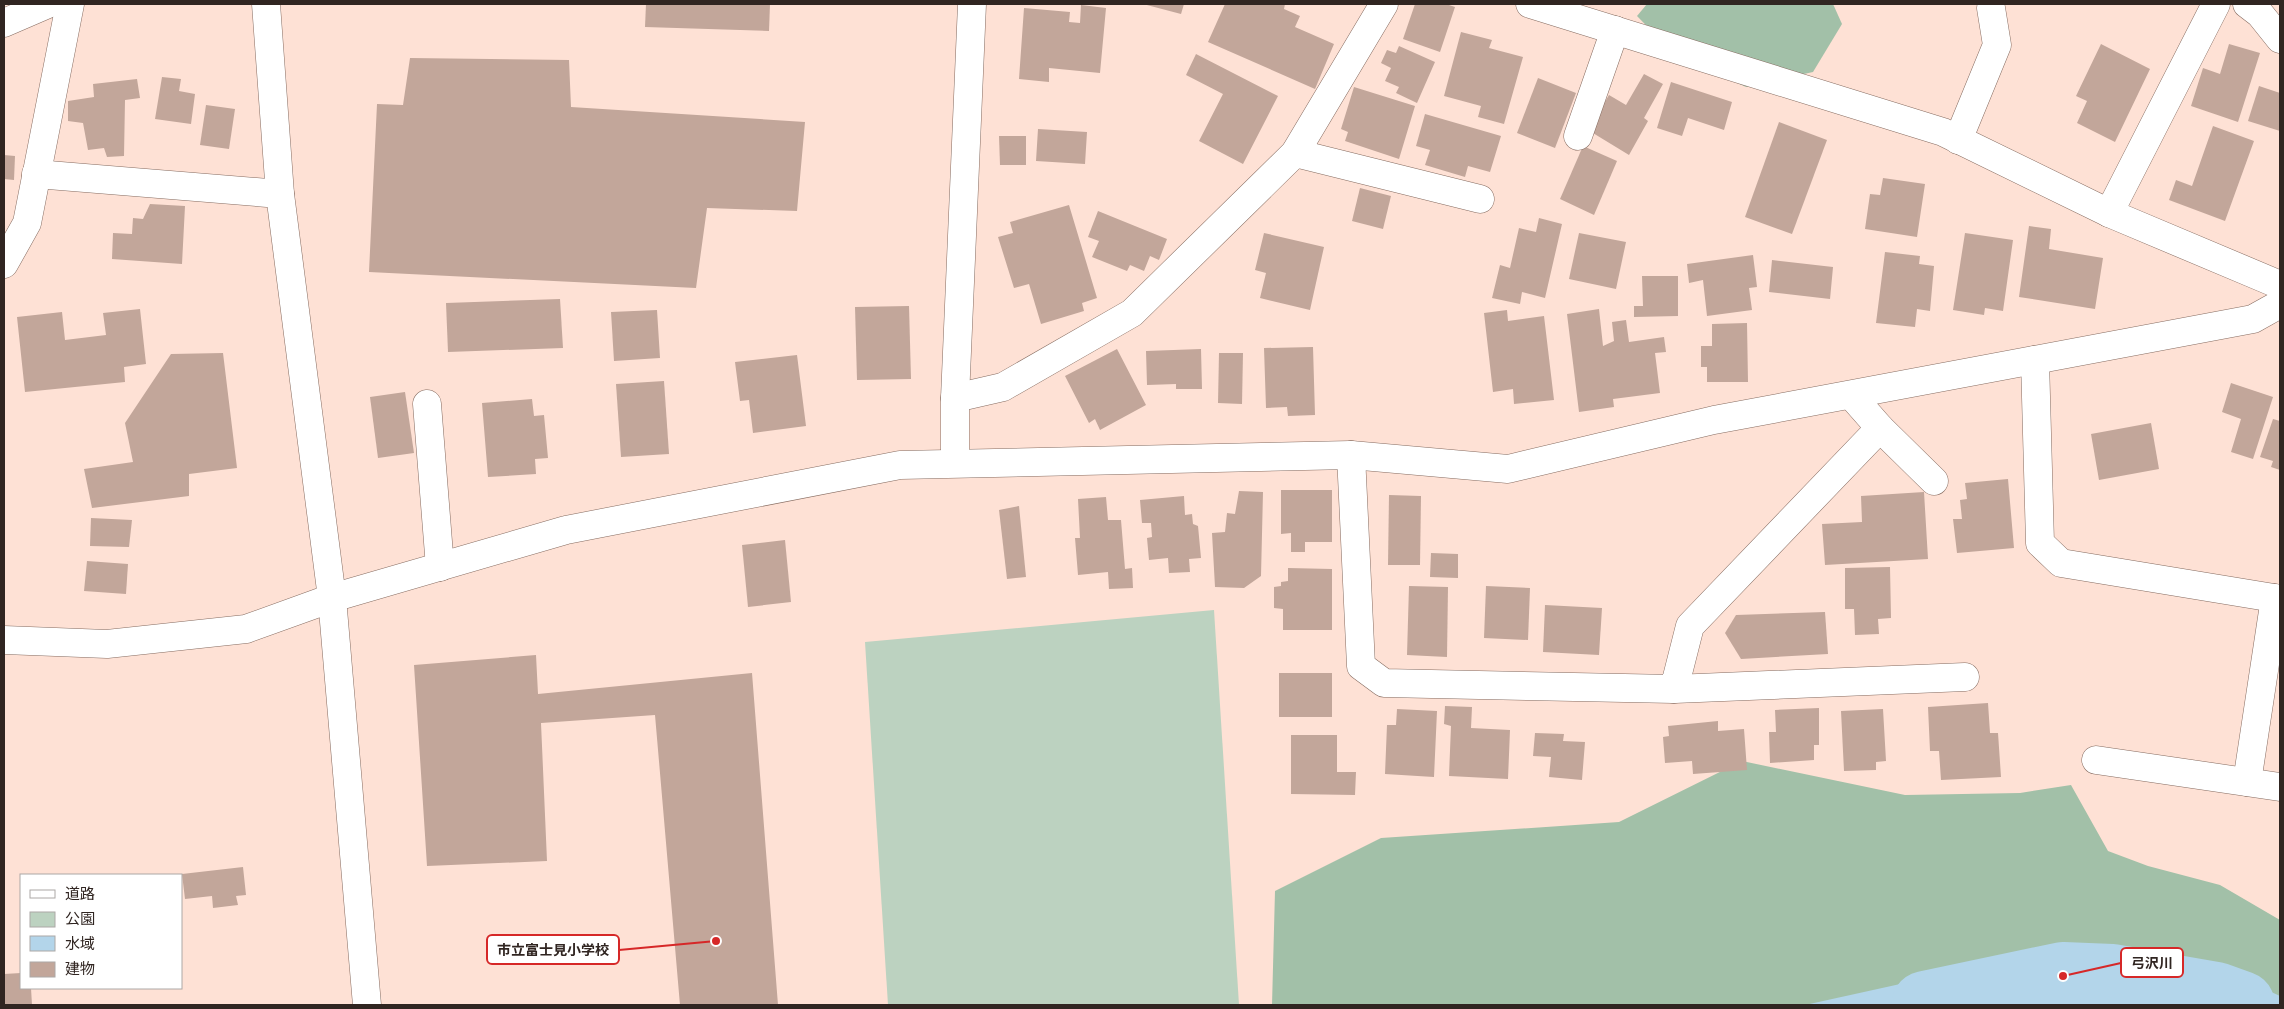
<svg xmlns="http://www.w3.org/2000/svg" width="2284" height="1009" font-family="Merriweather,'Noto Sans JP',serif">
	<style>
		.green { fill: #bcd2c0 }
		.forest { fill: #a2c0a8 }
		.water { fill: #b3d5ea }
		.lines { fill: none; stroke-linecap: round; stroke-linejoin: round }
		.river { stroke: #b3d5ea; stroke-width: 68 }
		.building { fill: #c2a69a }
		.minor-casing { stroke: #866c61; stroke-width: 29 }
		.minor { stroke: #fff; stroke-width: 28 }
		.leader { fill: none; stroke: #d62828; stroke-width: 2 }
		.callout-dot { fill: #d62828; stroke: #fff; stroke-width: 2 }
		.callout { fill: #fff; stroke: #d62828; stroke-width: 2 }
		.callout-label { font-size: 14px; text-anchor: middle; font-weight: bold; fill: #302521 }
	</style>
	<rect width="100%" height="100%" fill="#fee1d5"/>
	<polygon class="green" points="1214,610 1239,1005 888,1005 865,642"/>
	<g class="forest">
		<polygon points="1647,4 1833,4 1842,24 1813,72 1746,87 1674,54 1637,16"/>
		<polygon points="1742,761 1905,795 2020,793 2071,785 2108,851 2148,866 2220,885 2280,920 2280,1005 1272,1005 1275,891 1381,838 1619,822"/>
	</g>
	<g class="water">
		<polygon points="2050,951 2058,1005 1805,1005"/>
		<polygon points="2065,954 2177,957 2245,980 2280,996 2280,1005 2077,1004"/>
	</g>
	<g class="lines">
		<polyline class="river" points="1925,1005 2063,976 2112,978 2216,996 2241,1005"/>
	</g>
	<g class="building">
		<polygon points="646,4 770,4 769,31 645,27"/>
		<polygon points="1143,4 1184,4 1181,14"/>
		<polygon points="1225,4 1285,4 1284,9 1300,16 1295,27 1334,44 1315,89 1208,42"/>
		<polygon points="1415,4 1446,4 1455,7 1440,52 1403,39"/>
		<polygon points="1081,5 1106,8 1100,73 1049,68 1049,82 1019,79 1024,8 1070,12 1069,22 1080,23"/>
		<polygon points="1461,32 1492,40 1489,48 1523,57 1504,124 1478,117 1481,106 1444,96"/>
		<polygon points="2101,44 2150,69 2115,142 2077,123 2087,101 2076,96"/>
		<polygon points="2229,44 2260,53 2238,122 2191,106 2203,68 2220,74"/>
		<polygon points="1399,46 1435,62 1417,103 1396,93 1399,87 1385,81 1391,68 1381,63 1387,50 1396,53"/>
		<polygon points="1196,54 1278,96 1243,164 1199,141 1223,94 1186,75"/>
		<polygon points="410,58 569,60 571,107 805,122 797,211 707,208 696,288 369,272 377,104 403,105"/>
		<polygon points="1644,74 1663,84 1644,118 1648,121 1629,155 1588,130 1609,95 1626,105"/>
		<polygon points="162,77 181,79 179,91 195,94 191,124 155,119"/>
		<polygon points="1538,78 1576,93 1555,148 1517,133"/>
		<polygon points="137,79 140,98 125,100 124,156 107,157 104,148 88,150 83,123 68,121 68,101 94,97 93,84"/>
		<polygon points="1671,82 1732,102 1724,130 1688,118 1682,136 1657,128"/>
		<polygon points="2259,86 2280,93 2280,131 2248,121"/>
		<polygon points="1354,87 1415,106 1399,159 1345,141 1348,132 1341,129"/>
		<polygon points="206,105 235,109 229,149 200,145"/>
		<polygon points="1425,114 1501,136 1490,172 1468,166 1465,177 1425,165 1430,150 1416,146"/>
		<polygon points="1779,122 1827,140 1792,234 1745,217"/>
		<polygon points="2213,126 2254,141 2225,221 2169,200 2176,180 2192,186"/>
		<polygon points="1038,129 1087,132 1085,164 1036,161"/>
		<polygon points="999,136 1026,136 1026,165 1000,165"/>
		<polygon points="1583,146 1617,161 1594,215 1560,199"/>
		<polygon points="4,155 15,156 14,180 4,179"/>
		<polygon points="1883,178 1925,184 1917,237 1865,229 1870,194 1880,195"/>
		<polygon points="1360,188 1391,196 1383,229 1352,221"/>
		<polygon points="150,204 185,206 182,264 112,259 113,233 132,234 133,218 143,219"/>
		<polygon points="1069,205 1097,298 1082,303 1084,311 1041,324 1029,284 1014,288 998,237 1013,233 1010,222"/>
		<polygon points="1098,211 1167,239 1159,260 1150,256 1144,271 1130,265 1127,271 1092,257 1099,241 1088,237"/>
		<polygon points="1539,218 1562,224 1545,298 1522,292 1520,304 1492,298 1500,265 1510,268 1519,228 1536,232"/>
		<polygon points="2029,226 2051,229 2049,249 2103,258 2095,309 2019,297"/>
		<polygon points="1264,233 1324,247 1310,310 1260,298 1266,273 1255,270"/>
		<polygon points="1579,233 1626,242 1616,289 1569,279"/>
		<polygon points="1965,233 2013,240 2003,311 1985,308 1984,315 1953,310"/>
		<polygon points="1885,252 1920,256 1919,264 1934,266 1930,311 1917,309 1915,327 1876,323"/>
		<polygon points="1753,255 1757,287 1749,288 1752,310 1707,316 1703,280 1689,283 1687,264"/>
		<polygon points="1772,260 1833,267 1830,299 1769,292"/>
		<polygon points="1642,276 1678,276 1678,316 1634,317 1634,306 1643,306"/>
		<polygon points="560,299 563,348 448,352 446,303"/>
		<polygon points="909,306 911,379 857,380 855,307"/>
		<polygon points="140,309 146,364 124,367 125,382 25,392 17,317 62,312 65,340 106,335 103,313"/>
		<polygon points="1599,309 1603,346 1614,341 1612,322 1626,320 1629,342 1664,337 1666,352 1655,353 1660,393 1613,399 1614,407 1579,412 1567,314"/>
		<polygon points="657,310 660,358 614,361 611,312"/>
		<polygon points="1507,310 1508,321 1544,316 1554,400 1514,404 1513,389 1493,392 1484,313"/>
		<polygon points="1747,323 1748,382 1707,382 1707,367 1701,367 1701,346 1712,346 1712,324"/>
		<polygon points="1313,347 1315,415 1288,416 1287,407 1266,408 1264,348"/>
		<polygon points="1117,349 1146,405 1100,430 1095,419 1089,423 1065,376"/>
		<polygon points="1201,349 1202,389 1176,389 1176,384 1147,385 1146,351"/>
		<polygon points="223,353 237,468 189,474 189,496 92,508 84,469 133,462 125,423 171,354"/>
		<polygon points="1219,353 1243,353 1242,404 1218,403"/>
		<polygon points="797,355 806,426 753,433 749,400 740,401 735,362"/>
		<polygon points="664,381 669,454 621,457 616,384"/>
		<polygon points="2231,383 2273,397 2253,459 2231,452 2241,419 2222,412"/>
		<polygon points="405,392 414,453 378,458 370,397"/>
		<polygon points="532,399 534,416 544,415 548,458 535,459 536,474 488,477 482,403"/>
		<polygon points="2273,419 2280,421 2280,470 2271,467 2273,461 2260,457"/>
		<polygon points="2151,423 2159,469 2099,480 2091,434"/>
		<polygon points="2008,479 2014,548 1957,553 1953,519 1962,519 1960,500 1967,499 1965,483"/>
		<polygon points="1281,490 1332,490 1332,542 1305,542 1305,552 1291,552 1291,533 1281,534"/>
		<polygon points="1239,491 1263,492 1261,576 1244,588 1215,587 1212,533 1225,532 1227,513 1235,514"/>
		<polygon points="1924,492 1928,559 1825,565 1822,524 1862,522 1861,496"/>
		<polygon points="1389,495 1421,496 1420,565 1388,565"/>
		<polygon points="1184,496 1185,515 1192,514 1193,524 1198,526 1201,558 1189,559 1190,572 1169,573 1168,558 1149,560 1147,538 1152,537 1151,523 1142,523 1140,500"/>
		<polygon points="1106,497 1108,520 1121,520 1125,569 1132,568 1133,588 1109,589 1108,572 1078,575 1075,538 1080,538 1078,499"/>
		<polygon points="1019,506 1026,577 1007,579 999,510"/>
		<polygon points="91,518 132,520 129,547 90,546"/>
		<polygon points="785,540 791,602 748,607 742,545"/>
		<polygon points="1431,553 1458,554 1458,578 1430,577"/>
		<polygon points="87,561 128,564 126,594 84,591"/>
		<polygon points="1890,567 1891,618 1878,619 1879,634 1855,635 1854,609 1845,609 1845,568"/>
		<polygon points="1288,568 1332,569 1332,630 1283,630 1283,609 1274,608 1274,587 1281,586 1281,582 1288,581"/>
		<polygon points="1409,586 1448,587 1447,657 1407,655"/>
		<polygon points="1486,586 1530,588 1528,640 1484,638"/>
		<polygon points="1545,605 1602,608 1599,655 1543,652"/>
		<polygon points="1825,612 1828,654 1741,659 1725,633 1736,615"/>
		<polygon points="536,655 538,694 752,673 778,1005 680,1005 655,715 541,723 547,861 427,866 414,665"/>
		<rect x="1279" y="673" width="53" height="44"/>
		<polygon points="1988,703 1990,733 1998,733 2001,777 1941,780 1939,751 1930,751 1928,707"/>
		<polygon points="1445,706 1472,707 1471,728 1510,730 1508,779 1449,776 1451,726 1444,724"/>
		<polygon points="1819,708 1819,745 1814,745 1814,760 1770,763 1769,732 1776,732 1775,710"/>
		<polygon points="1397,709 1437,711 1434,777 1385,774 1387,725 1396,725"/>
		<polygon points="1883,709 1886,761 1876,762 1876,770 1844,771 1841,711"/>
		<polygon points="1718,721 1718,731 1744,729 1747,770 1693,774 1692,761 1665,763 1663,737 1669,736 1668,726"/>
		<polygon points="1535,733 1564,734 1563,741 1585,742 1582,780 1549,777 1551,757 1533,756"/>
		<polygon points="1291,735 1337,735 1337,772 1356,772 1355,795 1291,794"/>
		<polygon points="243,867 246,895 236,896 238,905 213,908 212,896 185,899 182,874"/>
		<polygon points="21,973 21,988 31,988 32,1005 4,1005 4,974"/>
	</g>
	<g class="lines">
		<defs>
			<g id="minor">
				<polyline points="266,4 280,194 332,598 367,1005"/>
				<polyline points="1530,4 1943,132 2109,213 2280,285"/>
				<polyline points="2247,4 2260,14 2280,39"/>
				<polyline points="4,23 48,4"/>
				<polyline points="1578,136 1615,30"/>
				<polyline points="1958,140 1997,45 1991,8"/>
				<polyline points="1295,153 1480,199"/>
				<polyline points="36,174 280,194"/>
				<polyline points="2109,213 2216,4"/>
				<polyline points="4,264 27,223 70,4"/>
				<polyline points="2035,360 2040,543 2061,563 2280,599"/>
				<polyline points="955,398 1003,387 1132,313 1295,153 1384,4"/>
				<polyline points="427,404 440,567"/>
				<polyline points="1880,428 1934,481"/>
				<polyline points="1351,455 1361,666 1384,683 1674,689 1690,626 1880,428 1851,395"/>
				<polyline points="955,463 955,398 972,4"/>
				<polyline points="4,640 107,644 246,629 332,598 566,530 900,465 1351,455 1508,469 1714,420 2253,319 2280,304"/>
				<polyline points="1674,689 1965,677"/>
				<polyline points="2096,760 2280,787"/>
				<polyline points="2247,782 2275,598"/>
			</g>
		</defs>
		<use href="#minor" class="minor-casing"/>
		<use href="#minor" class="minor"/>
	</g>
	<path class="leader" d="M716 941L619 950M2063 976L2121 963"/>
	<g class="callout-dot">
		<circle cx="716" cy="941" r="5"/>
		<circle cx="2063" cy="976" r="5"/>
	</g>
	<g class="callout">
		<rect x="487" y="935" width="132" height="29" rx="5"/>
		<rect x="2121" y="948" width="62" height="29" rx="5"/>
	</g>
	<g class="callout-label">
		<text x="553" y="955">市立富士見小学校</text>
		<text x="2152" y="968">弓沢川</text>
	</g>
	<rect width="2284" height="1009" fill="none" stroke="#302521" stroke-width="10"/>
	<rect x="20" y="874" width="162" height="115" fill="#ffffff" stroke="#aca8a6"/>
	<rect x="30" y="890" width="25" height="8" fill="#ffffff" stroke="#aca8a6"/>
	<text x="65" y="899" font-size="15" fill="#302521">道路</text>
	<rect x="30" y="912" width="25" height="15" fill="#bcd2c0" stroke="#aca8a6"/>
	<text x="65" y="924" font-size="15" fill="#302521">公園</text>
	<rect x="30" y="936" width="25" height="15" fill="#b3d5ea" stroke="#aca8a6"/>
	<text x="65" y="949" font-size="15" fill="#302521">水域</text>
	<rect x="30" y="962" width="25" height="15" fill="#c2a69a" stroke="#aca8a6"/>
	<text x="65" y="974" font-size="15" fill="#302521">建物</text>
</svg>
